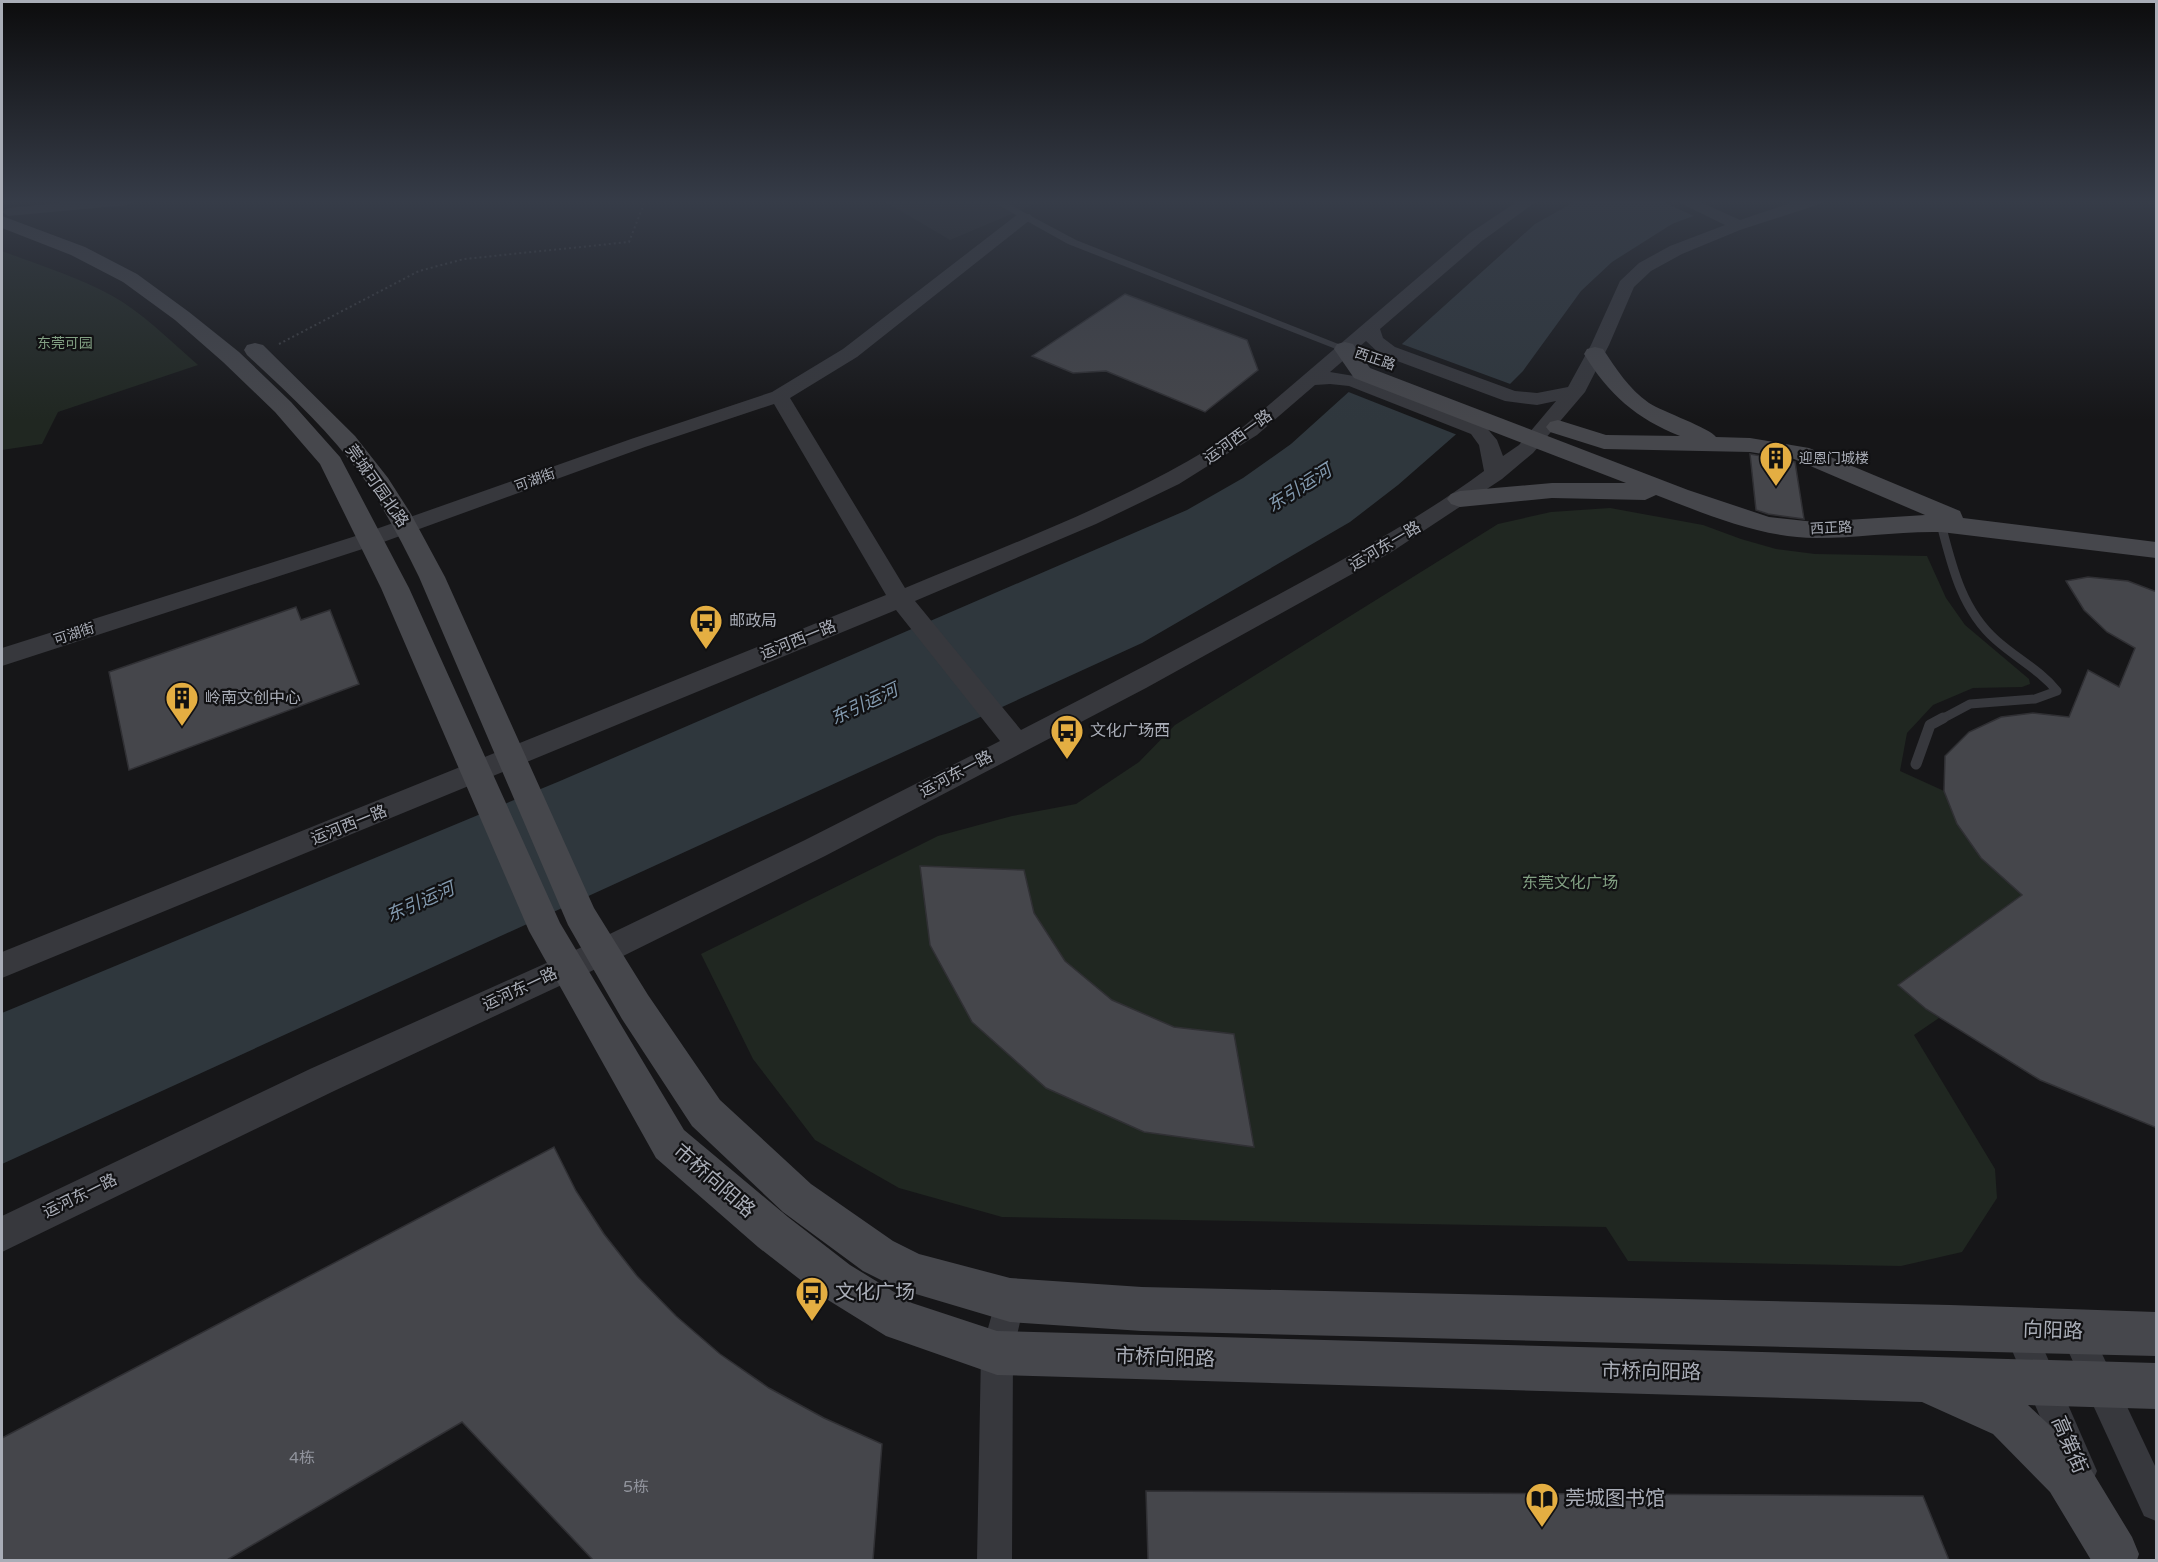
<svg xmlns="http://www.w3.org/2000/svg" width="2158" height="1562" font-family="'Varela Round','Noto Sans SC',sans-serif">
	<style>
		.built { fill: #222225 }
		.green { fill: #202721 }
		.water { fill: #2f373d }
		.pier { fill: #161618 }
		.building { fill: #45464b; stroke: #303034; stroke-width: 1.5 }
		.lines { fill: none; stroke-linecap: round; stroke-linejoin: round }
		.path { stroke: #3d3f43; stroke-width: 2; stroke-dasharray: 2 3; stroke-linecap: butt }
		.service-far1 { stroke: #37383d; stroke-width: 9 }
		.service { stroke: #37383d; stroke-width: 11 }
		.pedestrian { fill: #37383d; fill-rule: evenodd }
		.minor { fill: #37383d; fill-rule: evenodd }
		.tertiary { fill: #37383d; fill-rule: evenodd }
		.secondary { fill: #46474c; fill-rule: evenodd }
		.labels { text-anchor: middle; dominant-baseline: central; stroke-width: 4.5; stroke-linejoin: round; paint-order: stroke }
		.far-park-label { font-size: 14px; fill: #82a083; stroke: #111113 }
		.far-street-label { font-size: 14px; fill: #a9adb7; stroke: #111113 }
		.far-poi-label { font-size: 14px; fill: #a9adb7; stroke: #111113; text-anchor: start }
		.street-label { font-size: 16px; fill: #a9adb7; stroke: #111113 }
		.poi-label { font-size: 16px; fill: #a9adb7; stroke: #111113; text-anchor: start }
		.park-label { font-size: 16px; fill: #82a083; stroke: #111113 }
		.near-number-label { font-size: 16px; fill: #90939c }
		.water-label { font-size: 18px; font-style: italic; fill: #839aaf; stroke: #111113 }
		.near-street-label { font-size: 20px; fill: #a9adb7; stroke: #111113 }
		.near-poi-label { font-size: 20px; fill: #a9adb7; stroke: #111113; text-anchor: start }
	</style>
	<rect width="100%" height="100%" fill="#161618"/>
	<polygon class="built" points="884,201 1042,201 950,240"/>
	<g class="green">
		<path d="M2 251C41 266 89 280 124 303 151 321 174 344 198 365L58 412 42 444 2 450Z"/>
		<polygon points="1610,508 1703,525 1741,539 1776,549 1815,554 1927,556 1946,598 1965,625 2029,679 2030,684 2022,687 1973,688 1933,705 1907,733 1900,771 1944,791 1957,824 1981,858 2022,895 1899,985 1926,1009 1939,1018 1914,1035 1995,1169 1997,1198 1962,1252 1901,1266 1628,1261 1606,1227 1002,1217 899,1188 815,1140 753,1059 701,954 938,836 1012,816 1076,804 1139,762 1175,725 1498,524 1551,512"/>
	</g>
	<polygon class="water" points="1733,201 1672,224 1612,262 1581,291 1523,371 1485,409 1398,485 1350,522 1142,643 2,1164 2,1013 560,781 1187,510 1243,478 1291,444 1535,224 1576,201"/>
	<g class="pier">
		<polygon points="1661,201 1728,201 1732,204 1696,217"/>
		<polygon points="1399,343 1513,385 1460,436 1346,391"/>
	</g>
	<g class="building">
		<polygon points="1125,294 1247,340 1258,370 1205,412 1106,371 1073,373 1032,356"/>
		<polygon points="1750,454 1795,462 1804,519 1768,514 1756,510"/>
		<polygon points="2088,577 2128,581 2157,592 2157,1128 2040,1080 1926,1009 1898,985 2022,895 1981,858 1957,824 1944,791 1945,756 1969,732 2001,717 2033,713 2069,717 2088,670 2119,687 2135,648 2107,632 2084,610 2066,581"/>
		<polygon points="296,607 301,620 330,610 359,684 129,770 109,672"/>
		<polygon points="920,866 1024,870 1034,913 1065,961 1112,1000 1174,1027 1234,1034 1254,1147 1144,1132 1046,1088 972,1022 930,945"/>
		<polygon points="554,1147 576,1191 604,1234 637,1276 676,1316 720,1354 769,1388 824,1418 882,1444 873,1560 593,1560 462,1422 227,1560 2,1560 2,1438"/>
		<polygon points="1146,1491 1923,1496 1949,1560 1148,1560"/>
	</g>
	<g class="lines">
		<polyline class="path" points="279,344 419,271 464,259 629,242 645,201"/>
		<path class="service-far1" d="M1940 720 1970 704 2035 699 2057 691C2040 670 2016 658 1996 640 1962 610 1952 567 1941 524"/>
		<polyline class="service" points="1916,764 1930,725 1943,718"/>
		<polygon class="pedestrian" points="991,201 1003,201 1076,240 1351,349 1345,352 1341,351 1068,244"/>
		<g class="minor">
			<polygon points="79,201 134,201 128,205 8,216 2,212 8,208"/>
			<polygon points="1010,1285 1021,1289 1025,1300 1013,1353 1012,1560 977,1560 981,1353 999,1289"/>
			<polygon points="2019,1313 2030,1318 2097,1471 2092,1483 2080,1488 2068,1483 2003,1329 2008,1318"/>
			<polygon points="2075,1315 2086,1320 2156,1468 2156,1521 2144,1516 2059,1331 2064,1320"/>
		</g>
		<path class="tertiary" d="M1518 201H1537L1482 241 1380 329 1383 338 1395 347 1515 391 1537 393 1568 387 1591 345 1620 281 1639 263 1670 246 1725 225 1676 201H1698L1740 220 1796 201H1822L1820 204 1740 230 1682 254 1651 271 1634 287 1609 345 1585 392 1533 453 1502 479 1390 553 1146 688 825 856 613 961 334 1091 2 1252V1216L310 1069 591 943 805 840 1000 741 896 610 2 978V952L886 595 774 404 645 447 378 544 2 666V648L362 534 631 439 772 392 843 349 1018 214H1030L1032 217 1030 220 857 357 790 398 905 588C1020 540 1139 497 1243 427L1470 233ZM1366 341 1381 355 1505 401 1537 405 1556 401 1519 445 1503 456 1497 440 1485 426 1360 377 1330 372ZM1330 384 1349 386 1471 434 1479 445 1484 471C1418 520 1346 558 1274 597 1190 642 1106 687 1021 730L915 601 1096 524 1179 484 1257 435 1315 385Z"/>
		<g class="secondary">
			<polygon points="2,216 85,247 137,274 189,312 239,352 291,402 340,457 409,588 560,923 684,1130 788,1217 850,1265 912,1303 997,1331 2156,1363 2156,1409 2028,1405 2084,1458 2132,1537 2139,1554 2137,1560 2091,1560 2050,1492 1993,1434 1922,1402 997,1375 886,1336 820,1295 758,1247 656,1158 529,931 381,588 320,464 275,412 223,362 175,320 123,282 71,255 2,228"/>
			<path d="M1345 342 1353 344 1370 368 1688 490 1769 517 1815 522 1925 515 1794 459 1750 452 1604 449 1550 432 1546 427 1550 422 1558 420 1606 435 1680 436C1637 419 1608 394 1584 354L1587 349 1595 347 1603 349C1617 370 1628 388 1649 403 1663 412 1710 428 1716 437L1750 438 1809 448 1960 511 1963 518 2156 542V558L1941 532C1899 531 1858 538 1816 538 1761 538 1706 514 1656 495L1645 500 1552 498 1460 507 1451 504 1447 499 1451 494 1460 491 1552 483H1626L1354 378 1334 349 1337 344Z"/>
			<path d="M255 343 263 345 355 436 388 478 411 514 445 577 594 908 648 995 720 1100 811 1184 893 1241 919 1254 1010 1278 1142 1287 1950 1305 2156 1312V1356L1142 1331 1010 1322 899 1289 863 1271 783 1212 692 1126 622 1019 568 925 419 577C402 542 384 508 362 476 329 431 288 393 247 355L244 350 247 345Z"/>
		</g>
	</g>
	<linearGradient id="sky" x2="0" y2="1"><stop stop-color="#0c0c0d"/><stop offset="0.48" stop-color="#363c48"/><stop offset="1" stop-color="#363c48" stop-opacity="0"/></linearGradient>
	<rect width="2158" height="420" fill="url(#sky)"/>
	<defs>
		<symbol id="building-pin" viewBox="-11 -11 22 30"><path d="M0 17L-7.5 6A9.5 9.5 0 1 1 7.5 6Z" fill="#e4ae42" stroke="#111113"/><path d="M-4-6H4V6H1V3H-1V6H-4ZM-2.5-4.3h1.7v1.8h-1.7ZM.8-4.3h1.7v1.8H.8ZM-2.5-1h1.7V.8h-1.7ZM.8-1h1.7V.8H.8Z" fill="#111"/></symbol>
		<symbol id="bus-pin" viewBox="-11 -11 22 30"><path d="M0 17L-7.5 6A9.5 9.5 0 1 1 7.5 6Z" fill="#e4ae42" stroke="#111113"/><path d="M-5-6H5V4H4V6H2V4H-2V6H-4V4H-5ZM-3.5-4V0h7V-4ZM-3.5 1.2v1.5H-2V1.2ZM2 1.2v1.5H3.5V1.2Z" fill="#111"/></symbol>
		<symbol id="library-pin" viewBox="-11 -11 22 30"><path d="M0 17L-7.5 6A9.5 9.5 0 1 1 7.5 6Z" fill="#e4ae42" stroke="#111113"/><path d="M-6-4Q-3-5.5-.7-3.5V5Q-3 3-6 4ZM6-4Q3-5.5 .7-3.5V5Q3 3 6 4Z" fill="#111"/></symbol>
	</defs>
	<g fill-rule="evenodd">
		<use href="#building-pin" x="1757" y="439" width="38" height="52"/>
		<use href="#bus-pin" x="687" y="602" width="38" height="52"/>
		<use href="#building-pin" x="163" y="679" width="38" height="52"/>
		<use href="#bus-pin" x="1048" y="712" width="38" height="52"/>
		<use href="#bus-pin" x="793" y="1274" width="38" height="52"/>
		<use href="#library-pin" x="1523" y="1480" width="38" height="52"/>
	</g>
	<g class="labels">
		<g class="far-park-label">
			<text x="65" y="343">东莞可园</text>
		</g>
		<g class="far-street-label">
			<text transform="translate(1375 359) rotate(19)">西正路</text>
			<text transform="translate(535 480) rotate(-20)">可湖街</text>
			<text transform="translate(1831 528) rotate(-3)">西正路</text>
			<text transform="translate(74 634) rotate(-18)">可湖街</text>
		</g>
		<g class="far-poi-label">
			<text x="1799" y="458">迎恩门城楼</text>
		</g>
		<g class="street-label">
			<text transform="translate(1238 437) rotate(-36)">运河西一路</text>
			<text transform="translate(377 486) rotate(55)">莞城可园北路</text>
			<text transform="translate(1385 546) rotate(-31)">运河东一路</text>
			<text transform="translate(798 640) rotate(-22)">运河西一路</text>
			<text transform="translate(956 774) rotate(-28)">运河东一路</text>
			<text transform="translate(349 825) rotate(-22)">运河西一路</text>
			<text transform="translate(520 989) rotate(-25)">运河东一路</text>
			<text transform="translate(80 1196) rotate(-26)">运河东一路</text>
		</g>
		<g class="poi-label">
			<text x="729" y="621">邮政局</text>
			<text x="205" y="698">岭南文创中心</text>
			<text x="1090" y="731">文化广场西</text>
		</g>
		<g class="park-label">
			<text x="1570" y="883">东莞文化广场</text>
		</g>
		<g class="near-number-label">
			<text x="302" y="1458">4栋</text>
			<text x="636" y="1487">5栋</text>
		</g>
		<g class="water-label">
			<text transform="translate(1299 488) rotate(-32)">东引运河</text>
			<text transform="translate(864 704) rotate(-25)">东引运河</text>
			<text transform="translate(420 902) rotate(-24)">东引运河</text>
		</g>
		<g class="near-street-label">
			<text transform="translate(714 1181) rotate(41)">市桥向阳路</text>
			<text transform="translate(2053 1331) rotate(2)">向阳路</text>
			<text transform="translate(1165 1358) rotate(2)">市桥向阳路</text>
			<text transform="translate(1651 1372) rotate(1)">市桥向阳路</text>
			<text transform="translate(2069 1445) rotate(67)">高第街</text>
		</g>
		<g class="near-poi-label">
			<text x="835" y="1293">文化广场</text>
			<text x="1565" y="1499">莞城图书馆</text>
		</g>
	</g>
	<rect width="2158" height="1562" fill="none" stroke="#a9adb7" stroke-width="6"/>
</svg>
